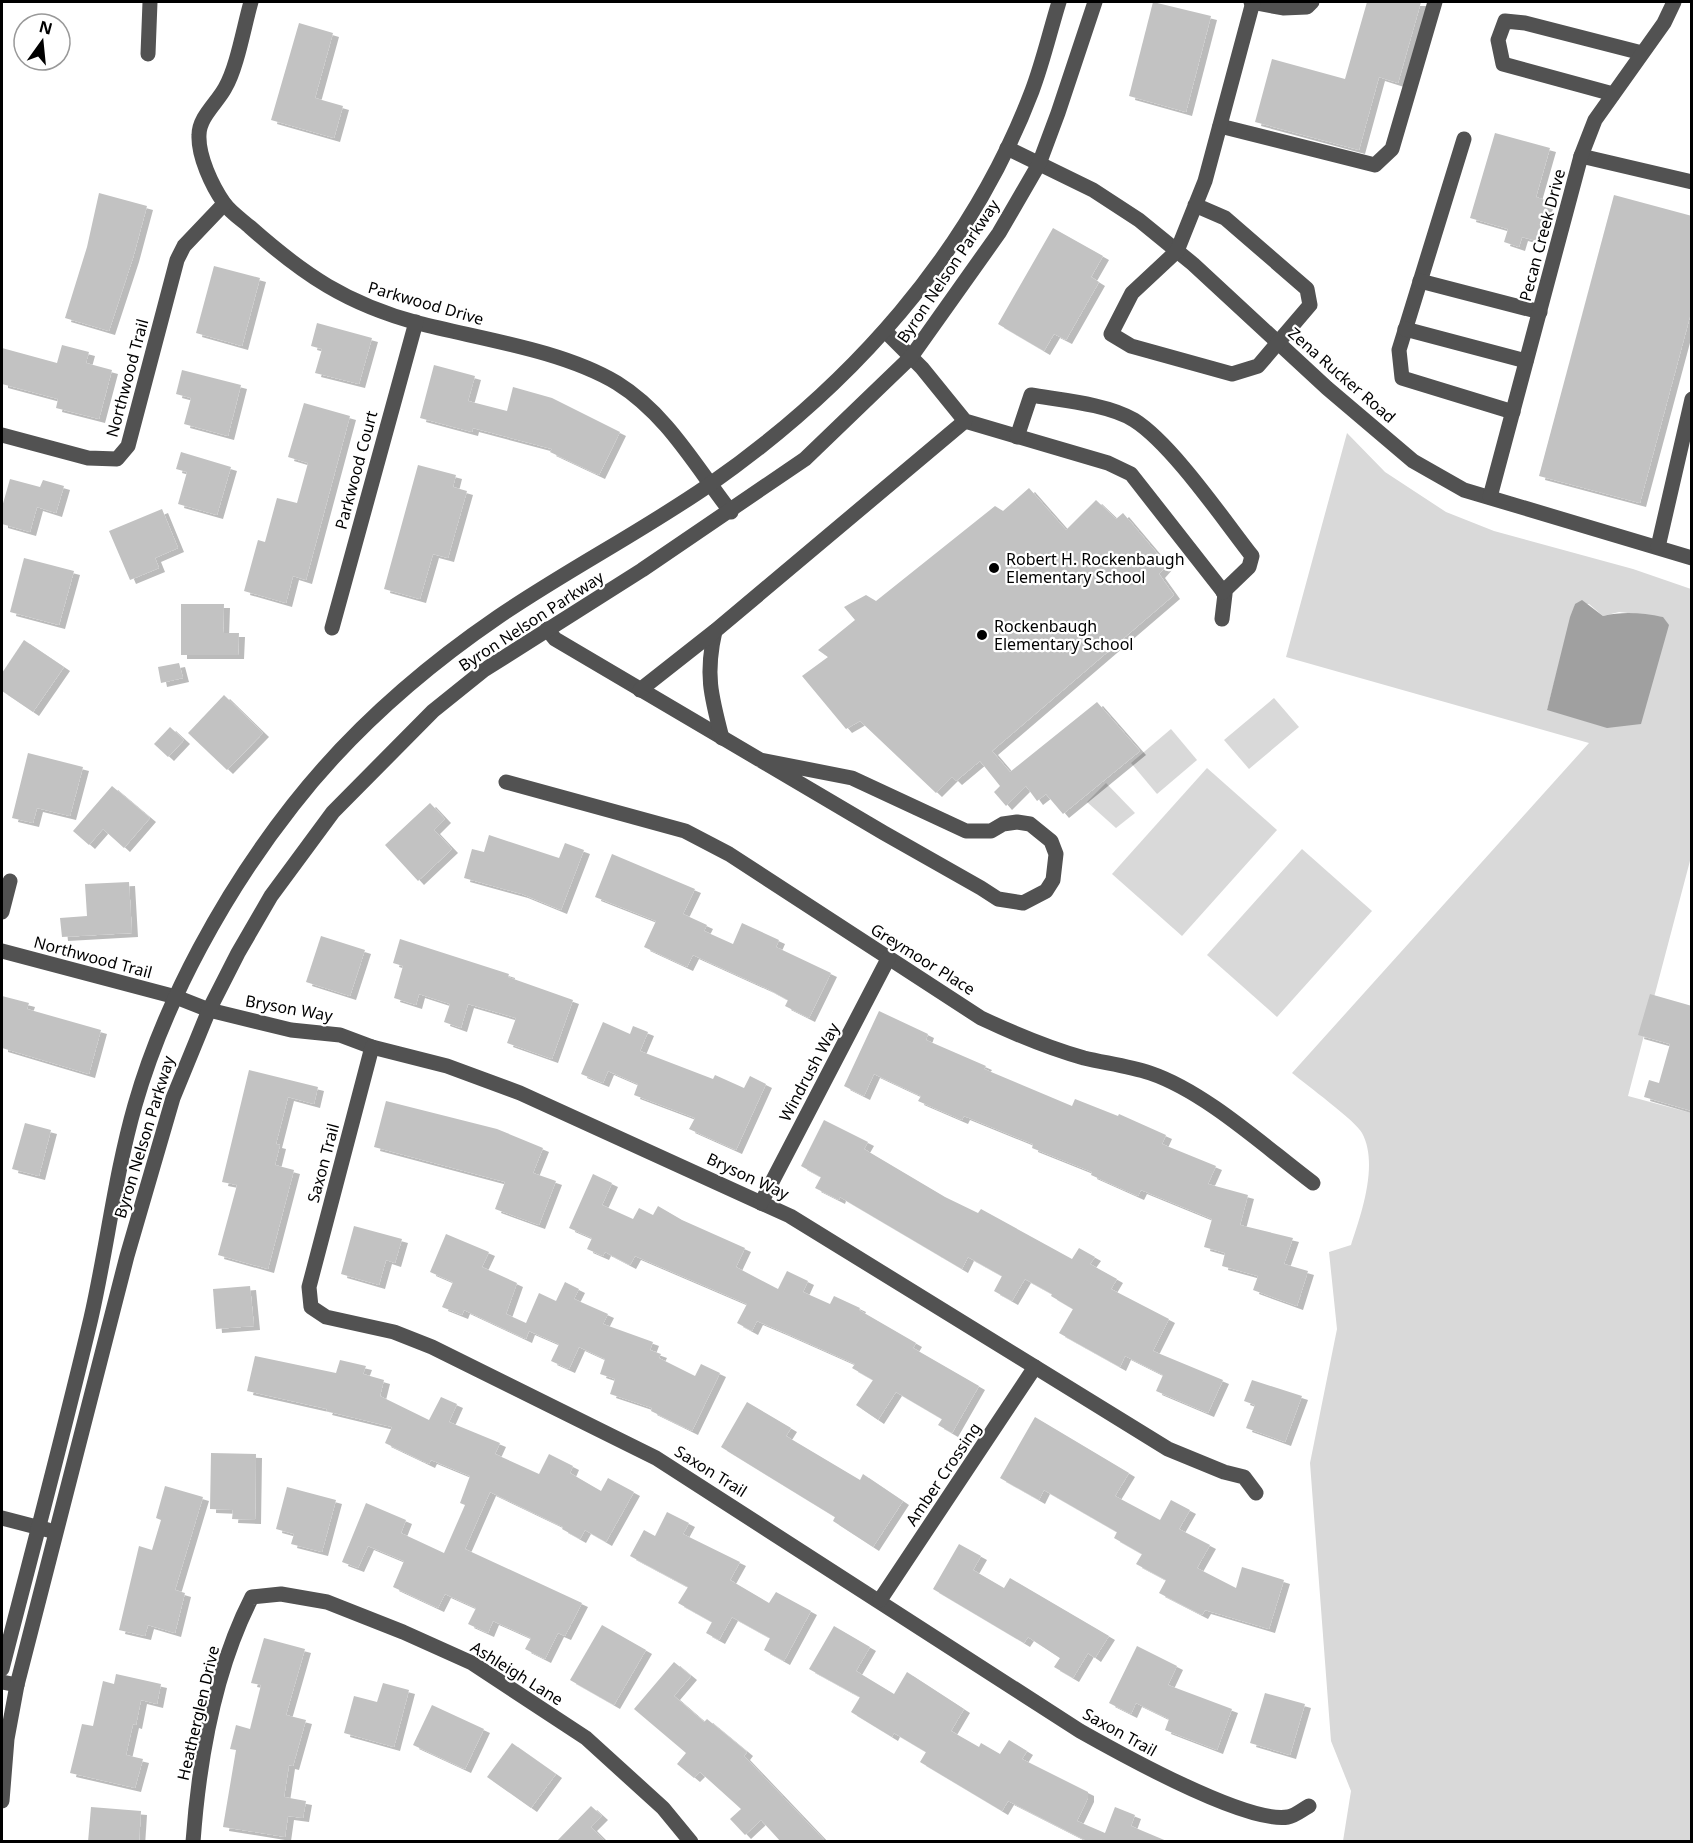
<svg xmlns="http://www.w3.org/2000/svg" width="1693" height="1843" font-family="'Noto Sans',sans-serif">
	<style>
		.green { fill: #d9d9d9; fill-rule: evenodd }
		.water { fill: #a0a0a0 }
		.building { fill: #c2c2c2; filter: url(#shadow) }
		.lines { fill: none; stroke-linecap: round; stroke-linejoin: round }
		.minor { stroke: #525252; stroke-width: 15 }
		.poi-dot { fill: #000; stroke: #fff; stroke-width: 2 }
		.labels { text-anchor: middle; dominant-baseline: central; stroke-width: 4.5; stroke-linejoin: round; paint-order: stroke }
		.street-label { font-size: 16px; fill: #000; stroke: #fff }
		.poi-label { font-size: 16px; fill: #000; stroke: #fff; text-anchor: start }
	</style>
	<defs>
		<filter id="shadow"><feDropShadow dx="6" dy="4" stdDeviation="0" flood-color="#0004"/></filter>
	</defs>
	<rect width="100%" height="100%" fill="#fff"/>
	<g class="green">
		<path d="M1347 433 1385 472 1446 512 1494 531 1633 569 1691 589V857L1628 1096 1691 1113V1841H1343L1351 1791 1331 1741 1310 1463 1337 1329 1329 1252 1351 1245C1361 1215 1379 1164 1362 1133 1356 1121 1305 1084 1292 1073L1589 743 1286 657ZM1575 604H1589L1603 616 1619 612 1663 617 1547 710Z"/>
		<polygon points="1274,698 1299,727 1249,769 1224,740"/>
		<polygon points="1171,729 1197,760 1157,794 1131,763"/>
		<polygon points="1207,768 1277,830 1182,936 1112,874"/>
		<polygon points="1106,783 1135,813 1116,828 1087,802"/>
		<polygon points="1302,849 1372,911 1277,1017 1207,955"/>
	</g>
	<path class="water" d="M1582 600 1603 616C1624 611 1642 613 1663 617L1669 625 1641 724 1607 728 1547 710 1570 617 1575 604Z"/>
	<g class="building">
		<polygon points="1153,2 1211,16 1186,112 1129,96"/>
		<polygon points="1367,2 1421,2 1398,83 1379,77 1359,150 1255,122 1272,59 1345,79"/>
		<polygon points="299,23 333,33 315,98 343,106 334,138 271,120"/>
		<polygon points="1495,133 1550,148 1536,197 1548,201 1537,241 1522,237 1519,247 1504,242 1508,229 1470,218"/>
		<polygon points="99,193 147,206 133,258 109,331 65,318 87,247"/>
		<polygon points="1614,195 1692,216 1692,309 1640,503 1539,476"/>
		<polygon points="1053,228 1103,256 1091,277 1099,282 1066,340 1054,334 1044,351 998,324"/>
		<polygon points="214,266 260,278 242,346 196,333"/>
		<polygon points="317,323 372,338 359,384 315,373 322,349 311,346"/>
		<polygon points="62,345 89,352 86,363 112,370 99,419 56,408 58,399 2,384 2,348 57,363"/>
		<polygon points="434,365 475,376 468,401 507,411 513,387 552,398 620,432 599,475 550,452 552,449 473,428 472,432 420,418"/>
		<polygon points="182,370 241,385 228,436 184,424 191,398 176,394"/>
		<polygon points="304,403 350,416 306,580 293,576 286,603 244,591 258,540 265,542 277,498 297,503 308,463 288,457"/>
		<polygon points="181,452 231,467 217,515 178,504 187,472 176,469"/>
		<polygon points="418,465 456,475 453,487 467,491 448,558 433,554 420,599 384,589"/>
		<polygon points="10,479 40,487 43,480 64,486 56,513 37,507 30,532 2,524 2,507"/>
		<polygon points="1029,488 1066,530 1096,500 1116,519 1123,513 1167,565 1159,574 1174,595 992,751 1010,772 1097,702 1140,751 1063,814 1046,794 1037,801 1026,786 1006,806 994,792 1000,786 980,761 956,781 952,777 936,793 860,721 846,729 802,676 828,657 818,650 855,620 844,607 866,595 876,601 995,506 1003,511"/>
		<polygon points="162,509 178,548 155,558 159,568 130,580 109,531"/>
		<polygon points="24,558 74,571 59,625 10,612"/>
		<polygon points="181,604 224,604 223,633 239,633 238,655 181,655"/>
		<polygon points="24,640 64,667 33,712 2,691 2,673"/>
		<polygon points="179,663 183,678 161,683 158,667"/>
		<polygon points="224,695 263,733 227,770 188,733"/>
		<polygon points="170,727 184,740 168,757 154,744"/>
		<polygon points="28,753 83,767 70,816 37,808 33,823 12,818"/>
		<polygon points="112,786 150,818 124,848 103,829 89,845 73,831"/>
		<polygon points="430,803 445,819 434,830 452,849 418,881 385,845"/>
		<polygon points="489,835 559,858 565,843 584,850 561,910 522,894 464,878 472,849 484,852"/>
		<polygon points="612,854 695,889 683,914 707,925 704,931 733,944 742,923 779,940 776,947 831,973 809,1018 785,1006 788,1000 768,989 693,955 687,967 644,947 656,921 595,897"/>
		<polygon points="129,882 132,933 62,937 60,918 87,916 85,884"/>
		<polygon points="321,936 365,950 350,996 306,982"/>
		<polygon points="400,939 509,974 508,977 573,1000 552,1059 507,1043 516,1018 468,1004 461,1028 444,1022 450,1004 419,994 416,1005 394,998 403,966 393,963"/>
		<polygon points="1650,994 1692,1006 1692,1111 1644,1097 1649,1080 1659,1083 1670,1044 1638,1035"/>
		<polygon points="2,996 29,1003 27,1009 101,1030 89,1074 2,1048"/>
		<polygon points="879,1011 928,1034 926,1040 986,1066 984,1069 1072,1106 1075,1099 1118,1116 1119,1114 1166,1135 1162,1144 1216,1166 1208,1184 1248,1195 1240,1225 1293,1238 1284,1264 1308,1271 1297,1306 1253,1290 1258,1276 1222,1266 1225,1253 1204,1247 1212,1219 1141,1190 1138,1196 1091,1175 1092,1172 1032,1148 1033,1144 964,1116 962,1120 918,1101 921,1096 874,1074 864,1096 844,1086"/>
		<polygon points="603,1022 630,1034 633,1026 648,1032 640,1051 713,1079 715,1075 744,1088 750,1076 766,1084 736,1150 689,1129 695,1118 634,1095 638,1084 608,1071 603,1083 581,1074"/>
		<polygon points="249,1070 318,1087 314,1104 288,1097 276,1144 280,1145 275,1165 294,1170 268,1269 218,1255 237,1185 222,1182"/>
		<polygon points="386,1101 497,1129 543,1148 533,1173 556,1181 539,1225 495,1209 505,1182 374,1147"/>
		<polygon points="824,1120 868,1142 864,1149 945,1197 978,1213 981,1209 1072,1259 1079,1248 1095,1257 1090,1264 1117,1279 1111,1289 1169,1319 1153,1351 1223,1380 1208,1413 1156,1391 1163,1375 1125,1356 1120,1367 1059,1333 1073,1309 1051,1296 1052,1294 1025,1279 1012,1301 994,1291 1002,1276 968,1257 962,1269 840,1197 839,1200 815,1188 821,1177 801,1166"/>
		<polygon points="25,1123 51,1130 39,1176 12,1169"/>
		<polygon points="593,1174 612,1183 602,1205 633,1219 639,1208 653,1215 658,1206 682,1220 745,1248 736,1267 778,1289 787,1271 808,1281 803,1292 830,1304 834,1296 860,1308 859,1310 916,1343 913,1348 979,1386 952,1433 938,1425 942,1419 896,1392 878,1420 856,1405 873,1380 852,1368 855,1364 783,1332 757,1321 752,1331 737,1323 747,1304 635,1256 630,1265 605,1252 603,1256 587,1249 592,1238 569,1228"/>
		<polygon points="354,1226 402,1239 395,1263 386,1260 379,1285 341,1274"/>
		<polygon points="446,1234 489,1252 482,1267 517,1283 506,1314 526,1323 539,1293 556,1301 565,1282 579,1289 574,1299 608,1314 603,1324 653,1342 650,1350 661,1354 659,1358 695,1376 701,1364 720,1373 692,1431 651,1411 652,1408 610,1394 615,1379 600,1374 605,1359 579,1347 569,1369 551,1361 559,1344 529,1331 526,1339 464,1310 462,1315 442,1307 453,1282 430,1272"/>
		<polygon points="250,1286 254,1326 216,1329 213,1289"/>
		<polygon points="255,1356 336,1373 340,1360 366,1366 363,1374 384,1380 380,1396 429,1420 441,1397 457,1404 449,1422 500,1443 495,1454 539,1474 549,1454 573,1466 570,1473 601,1491 608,1478 634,1492 606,1542 585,1530 580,1539 562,1529 563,1527 490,1492 465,1549 582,1603 565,1636 558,1633 545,1659 525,1649 531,1638 493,1621 488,1633 468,1624 476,1608 445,1594 438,1608 393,1587 404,1561 368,1546 358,1568 342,1562 366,1503 406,1520 401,1533 444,1553 465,1505 460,1503 470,1476 431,1460 429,1464 385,1443 392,1427 326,1411 327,1409 247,1391"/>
		<polygon points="1252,1380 1302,1396 1285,1442 1246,1428 1255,1405 1244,1401"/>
		<polygon points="747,1402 791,1428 786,1436 860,1480 863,1474 903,1501 873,1547 833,1521 835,1517 721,1447"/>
		<polygon points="1035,1417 1129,1473 1115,1496 1160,1520 1171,1500 1190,1510 1179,1529 1210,1545 1197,1568 1236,1588 1242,1567 1284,1580 1269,1629 1205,1610 1202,1615 1159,1593 1166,1580 1136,1564 1142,1554 1114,1538 1117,1532 1044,1490 1039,1500 1000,1478"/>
		<polygon points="211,1453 256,1454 255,1520 232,1519 233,1510 210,1509"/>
		<polygon points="165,1486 203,1497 175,1590 185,1593 175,1633 148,1625 145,1636 119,1630 139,1546 152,1550 161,1520 156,1518"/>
		<polygon points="287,1487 336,1500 322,1552 291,1544 294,1534 276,1529"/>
		<polygon points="667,1512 689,1523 683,1534 740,1562 730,1580 769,1603 776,1592 811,1611 784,1661 764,1650 770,1638 732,1617 719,1640 706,1633 712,1622 678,1603 688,1587 630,1556 644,1530 655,1536"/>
		<polygon points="959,1544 981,1556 973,1570 1004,1588 1010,1578 1109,1636 1095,1658 1088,1653 1073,1678 1054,1667 1060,1658 1028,1637 1024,1643 933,1589"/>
		<polygon points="602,1625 646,1650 614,1705 570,1680"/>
		<polygon points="834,1626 870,1647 856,1671 894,1694 907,1672 964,1709 951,1731 979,1747 981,1743 1000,1754 1009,1740 1027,1751 1022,1759 1088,1792 1088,1798 1077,1821 1105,1833 1115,1807 1135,1815 1131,1826 1169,1842 1089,1842 1008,1801 1002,1811 920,1762 926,1752 894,1733 892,1737 851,1712 860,1697 809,1669"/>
		<polygon points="264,1638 305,1649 286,1715 306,1720 293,1766 289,1765 284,1797 306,1801 303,1818 288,1816 285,1837 223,1827 236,1750 230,1749 236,1725 250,1729 261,1685 251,1683"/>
		<polygon points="1137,1646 1177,1666 1168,1685 1232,1709 1217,1750 1165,1730 1169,1719 1136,1703 1131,1714 1109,1703"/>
		<polygon points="674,1662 691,1676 674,1696 704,1722 707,1719 747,1752 744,1756 826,1842 781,1842 761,1820 745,1835 730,1819 741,1809 700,1772 694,1778 677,1764 686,1753 634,1709"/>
		<polygon points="116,1674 161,1684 157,1704 141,1700 136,1725 133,1724 126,1755 143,1759 135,1788 70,1773 82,1724 93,1726 103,1681 114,1684"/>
		<polygon points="383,1683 409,1690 394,1747 344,1733 354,1696 377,1702"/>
		<polygon points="1265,1693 1305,1704 1290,1755 1250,1743"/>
		<polygon points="432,1705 484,1729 465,1769 413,1745"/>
		<polygon points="512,1743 556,1774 531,1808 487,1777"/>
		<polygon points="591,1806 602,1816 591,1827 606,1842 556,1842"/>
		<polygon points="91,1807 141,1811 139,1842 88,1842"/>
	</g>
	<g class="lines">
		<g class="minor">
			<path d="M251 2C244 26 237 68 225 88 217 103 199 117 199 135 198 156 212 186 224 203 230 212 242 220 250 227 304 275 347 304 418 323 480 339 562 350 617 383 667 414 696 467 731 512"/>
			<polyline points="1251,2 1283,8 1307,7 1312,2"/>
			<polyline points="148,54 150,2"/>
			<polyline points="1613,94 1503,64 1498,40 1505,21 1525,23 1642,53"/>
			<polyline points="1220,126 1375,165 1392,149 1435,2"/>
			<polyline points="1464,139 1399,350 1402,378 1513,412"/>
			<polyline points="1007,148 1093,190 1139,220 1193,264 1327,388 1413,461 1464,490 1692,558"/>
			<polyline points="1581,156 1692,182"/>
			<polyline points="1195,205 1225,218 1307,289 1310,305 1258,366 1232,374 1131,346 1111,334 1132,293 1177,251 1205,181 1253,2"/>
			<polyline points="1420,281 1540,312"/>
			<polyline points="1405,329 1526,361"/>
			<polyline points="885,331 922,368 965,421 1108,463 1131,474 1225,594 1222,619"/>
			<polyline points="2,435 88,458 117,459 128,446 177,260 184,246 224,204"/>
			<path d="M1017 437 1031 395C1060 400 1108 404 1134 420 1172 444 1223 519 1252 556L1249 567 1223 592"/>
			<polyline points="1490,497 1581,156 1595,120 1664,23 1674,2"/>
			<polyline points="1658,547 1692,399"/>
			<polyline points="332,628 416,322"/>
			<polyline points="547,629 555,639 884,833 981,888 998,899 1023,903 1046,891 1053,880 1056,854 1051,841 1030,824 1017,822 1003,824 991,831 966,831 852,778 760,760"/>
			<path d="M715 631C705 674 711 696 722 738"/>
			<polyline points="640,690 715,631 965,421"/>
			<path d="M506 782 685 831 729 854 981 1018C1015 1034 1048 1048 1084 1058 1105 1063 1129 1066 1150 1073 1206 1092 1265 1147 1313 1183"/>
			<polyline points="2,912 10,881"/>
			<polyline points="2,951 176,997 209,1010 291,1030 340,1035 372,1047 447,1066 520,1093 790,1216 1168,1449 1224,1472 1244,1477 1256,1493"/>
			<path d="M372 1047 309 1287 311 1307 326 1317 394 1332 432 1347 656 1458 1080 1731C1119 1753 1246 1824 1288 1817 1295 1816 1303 1809 1309 1806"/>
			<polyline points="761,1203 888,959"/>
			<polyline points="2,1518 48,1530"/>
			<polyline points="880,1600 1035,1367"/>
			<path d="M2 1669C32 1552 63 1436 91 1318 107 1248 115 1175 135 1105 165 1000 226 890 293 805 350 732 422 669 498 617 567 570 641 532 709 485 851 386 970 254 1032 91 1043 62 1050 31 1059 2"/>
			<polyline points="2,1682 17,1685"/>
			<polyline points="2,1801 7,1739 17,1685 127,1256 173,1098 209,1010 238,953 271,896 333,812 433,711 484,670 642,570 805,459 911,357 999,233 1039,164 1058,113 1095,2"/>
			<path d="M193 1842C199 1759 214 1671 252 1597L281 1594 327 1602 403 1632 472 1663 586 1738 663 1808 691 1842"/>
		</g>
	</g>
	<g class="poi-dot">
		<circle cx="994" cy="568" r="6"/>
		<circle cx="982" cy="635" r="6"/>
	</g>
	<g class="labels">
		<g class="street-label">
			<text transform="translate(1542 235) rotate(-75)">Pecan Creek Drive</text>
			<text transform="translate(948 271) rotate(-56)">Byron Nelson Parkway</text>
			<text transform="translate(426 303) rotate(16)">Parkwood Drive</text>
			<text transform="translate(1342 375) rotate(41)">Zena Rucker Road</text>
			<text transform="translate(127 378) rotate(-75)">Northwood Trail</text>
			<text transform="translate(356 470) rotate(-75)">Parkwood Court</text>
			<text transform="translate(531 621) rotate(-33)">Byron Nelson Parkway</text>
			<text transform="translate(93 957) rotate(15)">Northwood Trail</text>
			<text transform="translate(923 959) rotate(32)">Greymoor Place</text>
			<text transform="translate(289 1008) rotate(10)">Bryson Way</text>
			<text transform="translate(809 1072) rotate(-62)">Windrush Way</text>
			<text transform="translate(144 1137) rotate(-73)">Byron Nelson Parkway</text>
			<text transform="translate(323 1163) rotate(-75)">Saxon Trail</text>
			<text transform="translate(748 1176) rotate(25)">Bryson Way</text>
			<text transform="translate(711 1471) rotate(32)">Saxon Trail</text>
			<text transform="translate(943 1474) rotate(-56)">Amber Crossing</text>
			<text transform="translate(517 1673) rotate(32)">Ashleigh Lane</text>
			<text transform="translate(198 1713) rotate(-77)">Heatherglen Drive</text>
			<text transform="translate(1120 1732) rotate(29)">Saxon Trail</text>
		</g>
		<g class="poi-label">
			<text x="1006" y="559">Robert H. Rockenbaugh<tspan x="1006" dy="18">Elementary School</tspan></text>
			<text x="994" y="626">Rockenbaugh<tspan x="994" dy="18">Elementary School</tspan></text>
		</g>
	</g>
	<rect width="1693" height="1843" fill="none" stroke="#000000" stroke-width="6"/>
	<g transform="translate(42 42) rotate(15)"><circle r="28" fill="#ffffff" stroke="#999999" stroke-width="1.5"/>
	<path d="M0-4.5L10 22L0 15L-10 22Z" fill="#000000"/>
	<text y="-9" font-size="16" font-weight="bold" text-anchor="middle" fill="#000000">N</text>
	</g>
</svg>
